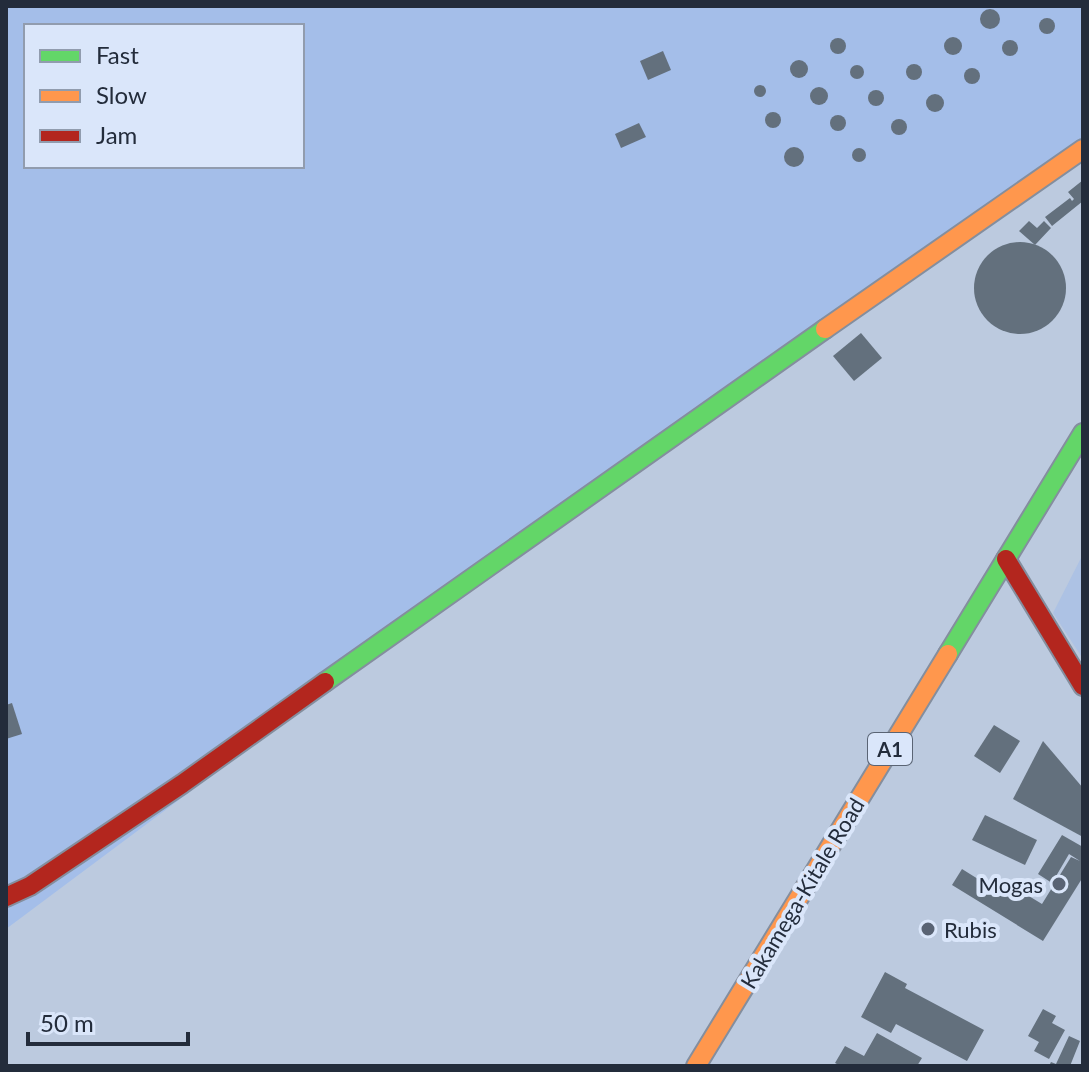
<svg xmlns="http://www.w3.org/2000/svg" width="1089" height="1072" font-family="Lato,sans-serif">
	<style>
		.built { fill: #adc2e4 }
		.green { fill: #a4bee9; fill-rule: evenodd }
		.building { fill: #63707d }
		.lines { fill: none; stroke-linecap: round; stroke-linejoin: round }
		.fast-casing { stroke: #848e9e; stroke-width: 22 }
		.slow-casing { stroke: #848e9e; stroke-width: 22 }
		.jam-casing { stroke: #848e9e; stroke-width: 22 }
		.fast { stroke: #63d668; stroke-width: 18 }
		.slow { stroke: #ff974d; stroke-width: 18 }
		.jam { stroke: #b3261e; stroke-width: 18 }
		.poi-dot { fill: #596374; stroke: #dae6fa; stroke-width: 3 }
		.labels { text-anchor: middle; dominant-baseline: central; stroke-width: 8; stroke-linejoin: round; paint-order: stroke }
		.shield { fill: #dae6fa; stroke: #5a6474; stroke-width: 2 }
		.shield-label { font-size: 20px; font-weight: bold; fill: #232c3b }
		.poi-label { font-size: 22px; fill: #232c3b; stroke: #dae6fa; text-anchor: end }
		.street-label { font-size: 22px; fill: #232c3b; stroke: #dae6fa }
	</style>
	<rect width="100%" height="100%" fill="#bccadf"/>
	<polygon class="built" points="1083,554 1083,659 1053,613"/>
	<path class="green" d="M6 6H1083V155L361 664 6 929ZM26 26H302V166H26Z"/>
	<g class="building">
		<circle cx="990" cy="19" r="10"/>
		<circle cx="1047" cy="26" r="8"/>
		<circle cx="953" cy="46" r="9"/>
		<circle cx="838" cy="46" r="8"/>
		<circle cx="1010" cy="48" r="8"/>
		<polygon points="663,51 671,70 648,80 640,61"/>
		<circle cx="799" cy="69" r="9"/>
		<circle cx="914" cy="72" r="8"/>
		<circle cx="857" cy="72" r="7"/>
		<circle cx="972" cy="76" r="8"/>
		<circle cx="760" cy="91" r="6"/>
		<circle cx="819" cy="96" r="9"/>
		<circle cx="876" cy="98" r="8"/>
		<circle cx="935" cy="103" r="9"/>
		<circle cx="773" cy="120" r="8"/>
		<circle cx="838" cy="123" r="8"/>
		<circle cx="899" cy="127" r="8"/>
		<polygon points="639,123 646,137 621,148 615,134"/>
		<circle cx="794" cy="157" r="10"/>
		<circle cx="859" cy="155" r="7"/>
		<polygon points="1083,180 1083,201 1052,226 1045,217 1070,198 1072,201 1074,199 1068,192"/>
		<polygon points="1029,221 1037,228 1044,221 1051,228 1035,245 1019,231"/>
		<circle cx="1020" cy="288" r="46"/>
		<polygon points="861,333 882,358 854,381 833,356"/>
		<polygon points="12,703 22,734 6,739 6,705"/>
		<polygon points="994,725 1020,741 1000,773 974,756"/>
		<polygon points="1043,741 1083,788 1083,837 1013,799"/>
		<polygon points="985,815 1037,840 1025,865 972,840"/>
		<polygon points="1062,835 1083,847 1083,877 1043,941 952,885 962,869 1002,894 1009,884 1042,904 1071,857 1080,861 1069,854 1052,883 1038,874"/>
		<polygon points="885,972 907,984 905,988 984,1030 967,1061 896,1024 891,1033 861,1017"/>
		<polygon points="1043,1009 1056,1016 1052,1023 1065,1030 1049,1059 1034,1051 1039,1042 1028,1036"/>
		<polygon points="877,1033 922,1058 917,1066 841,1066 835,1063 845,1046 864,1056"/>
		<polygon points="1069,1036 1080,1041 1070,1066 1049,1066 1051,1062 1056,1064"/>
	</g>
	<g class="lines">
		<defs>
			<g id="fast">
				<polyline points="948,654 1083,433"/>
				<polyline points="325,682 825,329"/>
			</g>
			<g id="slow">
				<polyline points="825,329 1083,149"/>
				<polyline points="696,1066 948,654"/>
			</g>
			<g id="jam">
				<polyline points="1006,559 1083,686"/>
				<polyline points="6,897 30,886 182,784 325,682"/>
			</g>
		</defs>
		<use href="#fast" class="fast-casing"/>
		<use href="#slow" class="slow-casing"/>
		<use href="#jam" class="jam-casing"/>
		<use href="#fast" class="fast"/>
		<use href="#slow" class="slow"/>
		<use href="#jam" class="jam"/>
	</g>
	<g class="poi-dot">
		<circle cx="1059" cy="884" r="8"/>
		<circle cx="928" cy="929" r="8"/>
	</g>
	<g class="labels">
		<rect class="shield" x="868" y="733" width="44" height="32" rx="6"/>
		<g class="shield-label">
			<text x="890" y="749">A1</text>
		</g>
		<g class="poi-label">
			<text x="1043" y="884">Mogas</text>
			<text x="944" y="929" text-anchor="start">Rubis</text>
		</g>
		<g class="street-label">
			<text transform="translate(802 893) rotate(-59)">Kakamega-Kitale Road</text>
		</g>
	</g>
	<rect width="1089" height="1072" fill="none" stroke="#232c3b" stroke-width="16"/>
	<rect x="24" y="24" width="280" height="144" fill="#dae6fa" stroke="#919cae" stroke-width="2"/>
	<rect x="40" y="50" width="40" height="12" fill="#63d668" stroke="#919cae" stroke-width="2"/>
	<text x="96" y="64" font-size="24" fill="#232c3b">Fast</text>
	<rect x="40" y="90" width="40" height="12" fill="#ff974d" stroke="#919cae" stroke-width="2"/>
	<text x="96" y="104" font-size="24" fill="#232c3b">Slow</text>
	<rect x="40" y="130" width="40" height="12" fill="#b3261e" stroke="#919cae" stroke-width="2"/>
	<text x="96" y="144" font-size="24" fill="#232c3b">Jam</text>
	<path d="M28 1032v12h160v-12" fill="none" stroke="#232c3b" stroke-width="4"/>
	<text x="40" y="1032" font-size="24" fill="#232c3b" stroke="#dae6fa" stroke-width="6" paint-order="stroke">50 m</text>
</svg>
